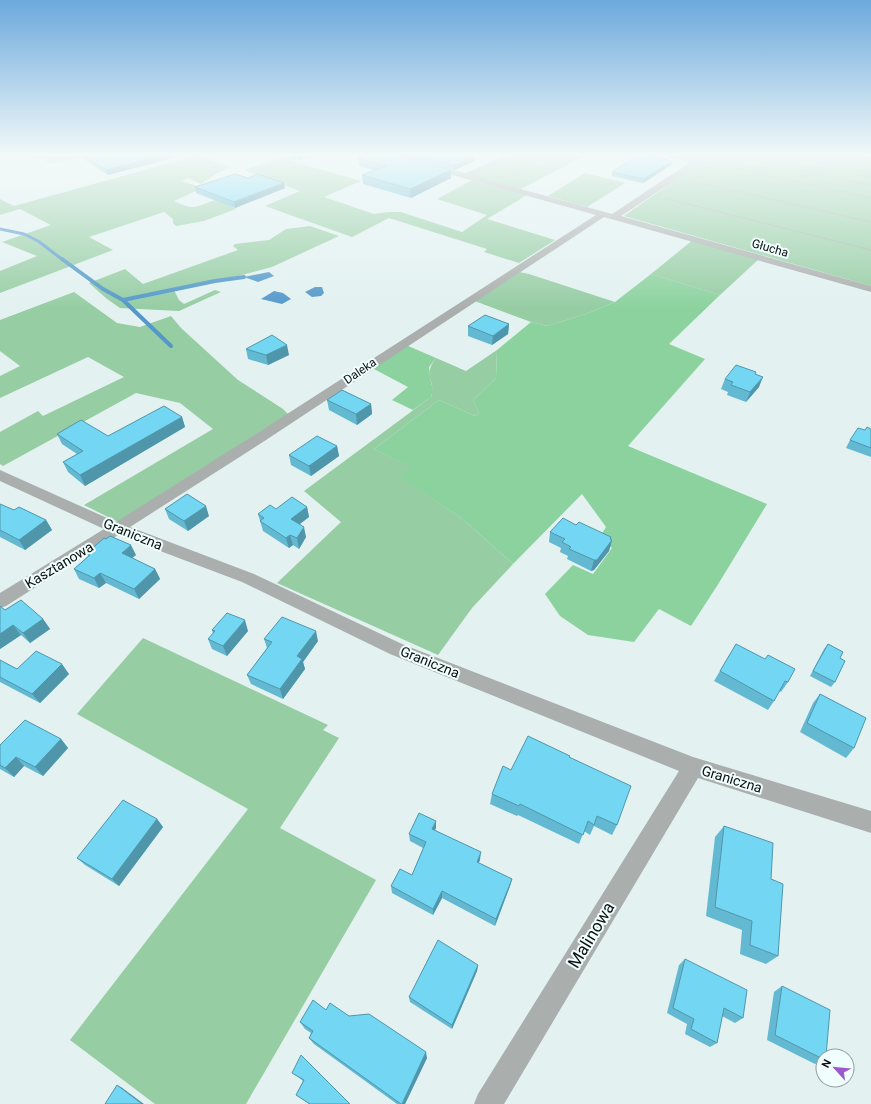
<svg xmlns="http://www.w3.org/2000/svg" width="871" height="1104" font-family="Roboto,sans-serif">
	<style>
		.green { fill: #96cda3 }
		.forest { fill: #8cd29e }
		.water { fill: #5398c9 }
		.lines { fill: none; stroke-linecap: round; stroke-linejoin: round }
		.stream-far1 { stroke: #5398c9; stroke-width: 3 }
		.stream { stroke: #5398c9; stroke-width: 4 }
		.path { stroke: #a2adad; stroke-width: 1.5; stroke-dasharray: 1.5 1; stroke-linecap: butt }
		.minor { fill: #aaafad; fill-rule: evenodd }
		.wall { fill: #63b9d2 }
		.shaded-wall { fill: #5096ab }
		.building { fill: #73d7f4; stroke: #5096ab }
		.labels { text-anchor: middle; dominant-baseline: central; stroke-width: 4; stroke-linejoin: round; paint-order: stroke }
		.far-street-label { font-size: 12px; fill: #0c1010; stroke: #f1fefe }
		.street-label { font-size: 14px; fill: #0c1010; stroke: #f1fefe }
		.near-street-label { font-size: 17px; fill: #0c1010; stroke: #f1fefe }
	</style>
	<rect width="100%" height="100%" fill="#e3f1f1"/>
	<g class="green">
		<path d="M199 155 197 156 232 167 217 173 201 184 188 178 182 181 202 188 174 201C195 211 195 207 215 200 220 198 231 202 236 203L230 206 236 209 204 221 176 226 173 223V219L164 212 89 237 113 250 0 293V271L37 256 2 242 51 225 20 209 0 215V199L14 206Z"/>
		<polygon points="516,155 586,155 521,189 470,176"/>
		<polygon points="660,155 871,155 871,286 624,216 698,164"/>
		<polygon points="281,158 361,181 324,197 374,214 388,212 401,212 462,232 487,215 437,199 472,180 527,195 487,219 555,240 519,263 484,252 487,249 389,218 352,237 265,206 300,191 244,170"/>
		<polygon points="585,173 625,183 587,207 548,196"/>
		<polygon points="310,226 339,236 272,267 238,276 173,288 179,300 184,304 215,290 221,292 179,311 120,308 107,299 89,283 125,269 143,284 238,250 233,246 235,244 269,240 286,229"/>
		<polygon points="694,239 759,259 720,295 651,274"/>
		<polygon points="519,272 529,274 615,302 586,314 547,326 531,322 472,300"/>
		<polygon points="74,292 117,323 140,327 171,316 181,328 238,380 283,409 289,415 118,522 84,505 213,429 180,403 136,393 3,466 0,464 0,432 38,411 43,416 124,377 88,357 0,398 0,376 20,366 0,351 0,320"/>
		<path d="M497 350 496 378 473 400 479 413 475 416 439 400 374 449 412 467 400 477 460 517 513 564 472 608 438 655 277 583 341 522 304 491 431 397C437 380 421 378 436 358L466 371Z"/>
		<polygon points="143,638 328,725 323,730 339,738 280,828 376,880 246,1104 155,1104 70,1040 248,809 77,714"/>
	</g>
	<g class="forest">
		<polygon points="33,155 93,155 55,163 50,163"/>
		<polygon points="651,274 720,295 669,344 705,359 628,446 767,504 717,586 691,626 659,609 634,642 588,635 560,616 545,594 573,565 593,574 612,548 598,540 606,527 582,494 513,564 460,517 399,477 411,467 374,449 439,400 475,416 479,413 473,400 496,378 497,350 531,322 547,326 586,314 615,302"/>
		<polygon points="406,345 436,358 429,367 430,378 433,390 431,397 413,410 392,400 408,387 372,368"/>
	</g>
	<g class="water">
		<polygon points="269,272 274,276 258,282 244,277"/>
		<polygon points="315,287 322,287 324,293 321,296 312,297 305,292"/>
		<polygon points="274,291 283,293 291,299 282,304 261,299"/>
	</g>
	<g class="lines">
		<polyline class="stream-far1" points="0,229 24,234 38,241 63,260"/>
		<g class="stream">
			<polyline points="62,259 103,289 123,300 171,346"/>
			<polyline points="123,300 215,281 244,277"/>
		</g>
		<g class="path">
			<polyline points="726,155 871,185"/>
			<polyline points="780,155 871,173"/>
			<polyline points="706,162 871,198"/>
			<polyline points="509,176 551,155"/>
			<polyline points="691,181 871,222"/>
			<polyline points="664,198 871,250"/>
		</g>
		<polygon class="minor" points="508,155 517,155 473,176 612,214 692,161 698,161 698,165 621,216 871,286 871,292 604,217 266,440 130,527 254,574 402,644 693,757 871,811 871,833 698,778 504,1104 474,1104 478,1094 679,771 390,654 242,582 118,535 6,606 0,608 0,593 104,529 0,481 0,470 116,522 256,434 596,215 427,168 426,166 430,164 465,173"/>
	</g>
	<g class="wall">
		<polygon points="83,155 184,155 108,175 85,160"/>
		<polygon points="275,155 315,155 300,160 296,159 292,160"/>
		<polygon points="397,155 474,155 473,155 475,161 454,170"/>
		<polygon points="358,158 451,178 411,198 363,184 362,175 374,170 359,166"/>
		<polygon points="672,161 671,165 643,183 612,176 612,172"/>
		<polygon points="195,187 285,188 235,208 196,193"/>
		<polygon points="509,324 508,334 492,345 468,336 468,326"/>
		<polygon points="246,349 289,355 268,365 248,359"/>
		<polygon points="755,375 759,387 746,402 727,395 728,392 721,389 725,379"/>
		<polygon points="327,400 371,404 372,414 357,425 329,410"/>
		<polygon points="182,417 185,427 85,486 68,472 63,462 77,454 62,444 57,434 108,436"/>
		<polygon points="871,429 871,457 846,448 850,440 865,430"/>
		<polygon points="337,446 339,456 311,476 291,465 289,455"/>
		<polygon points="0,504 14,510 46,520 52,530 25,550 0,537"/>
		<polygon points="307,507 309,517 300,524 306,537 299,549 293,545 289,548 263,531 258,514 276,509"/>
		<polygon points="165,509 209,516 188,531 169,519"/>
		<polygon points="576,525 611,537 611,539 612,540 609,551 594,570 591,571 567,559 568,556 560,552 561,548 549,542 550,532"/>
		<polygon points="87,553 136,555 132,558 155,569 160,579 139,599 106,583 99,588 79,579 74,569 88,556"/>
		<polygon points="0,606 5,610 43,619 50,629 30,643 21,635 0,649"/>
		<polygon points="212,630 248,631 227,656 212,649 208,639 213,634"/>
		<polygon points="264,639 318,641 303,662 305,669 283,699 251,684 247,675 267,648"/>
		<polygon points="736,644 788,682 781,692 779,691 774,701 768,710 714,681"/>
		<polygon points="828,644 840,658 835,682 831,687 810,676 824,649"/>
		<polygon points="0,660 17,669 69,674 40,703 0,682"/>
		<polygon points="820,694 854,748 846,758 800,732 813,703"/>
		<polygon points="61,739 68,748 43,776 24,766 14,777 0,769 0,745"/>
		<polygon points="569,757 617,825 612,835 594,826 590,835 584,831 579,844 518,815 517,816 490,804 492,794 511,770"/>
		<polygon points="157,819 163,827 119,886 85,865 77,858"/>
		<polygon points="724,826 771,879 778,956 766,964 740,954 742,930 706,916 715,837"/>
		<polygon points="436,828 435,830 480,860 478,863 512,879 510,886 495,926 442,898 433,915 392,893 391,886 412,875 423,848 410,841 409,834"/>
		<polygon points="685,959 743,1018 735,1023 722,1016 717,1043 710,1047 685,1034 687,1024 667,1013 679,965"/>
		<polygon points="478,965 477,971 452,1029 410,1002 409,997"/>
		<polygon points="782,986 823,1056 823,1061 815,1064 767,1040 774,992"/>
		<polygon points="326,1010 349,1016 427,1058 405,1104 397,1104 314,1044 309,1038 311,1033 305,1029 300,1022"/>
		<polygon points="292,1073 350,1104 309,1104 296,1095 303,1081 298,1077"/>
	</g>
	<g class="shaded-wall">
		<polygon points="164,155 184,155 108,175 106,170"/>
		<polygon points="292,155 295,155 296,159 292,160"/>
		<polygon points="299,155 315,155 300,160"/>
		<polygon points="475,156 475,161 454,170 454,165"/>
		<polygon points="672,161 671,165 643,183 644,179"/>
		<polygon points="451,170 451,178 411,198 410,189"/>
		<polygon points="284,183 285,188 235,208 234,202"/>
		<polygon points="509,324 508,334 492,345 493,336"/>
		<polygon points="287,345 289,355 268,365 266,355"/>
		<polygon points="763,377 759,387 746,402 750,392"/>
		<polygon points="371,404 372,414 357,425 356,414"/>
		<polygon points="182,417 185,427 85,486 80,475"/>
		<polygon points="337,446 339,456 311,476 309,466"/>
		<polygon points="206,506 209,516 188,531 184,521"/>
		<polygon points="307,507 309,517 293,529 291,519"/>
		<polygon points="46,520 52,530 25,550 19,540"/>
		<polygon points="304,527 306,537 299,549 297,538"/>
		<polygon points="290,535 293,545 289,548 286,538"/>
		<polygon points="611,537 610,543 612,540 609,551 594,570 591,571 594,560"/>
		<polygon points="131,545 136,555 126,563 122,553"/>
		<polygon points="155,569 160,579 139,599 134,589"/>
		<polygon points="100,573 106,583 99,588 94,578"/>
		<polygon points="43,619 50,629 30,643 23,633"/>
		<polygon points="245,620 248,631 227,656 223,646"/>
		<polygon points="13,625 21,635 0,649 0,634"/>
		<polygon points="316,631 318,641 303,662 305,669 283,699 280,689 297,656"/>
		<polygon points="62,664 69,674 40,703 32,694"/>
		<polygon points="61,739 68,748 43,776 35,767"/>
		<polygon points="16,757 24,766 14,777 5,768"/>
		<polygon points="157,819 163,827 119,886 112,879"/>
		<polygon points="436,821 436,828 432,836 432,829"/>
		<polygon points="481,852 480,860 476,869 477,862"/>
		<polygon points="512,879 510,886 495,926 496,919"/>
		<polygon points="442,891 442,898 433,915 433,909"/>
		<polygon points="478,965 477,971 452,1029 452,1025"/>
		<polygon points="426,1052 427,1058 405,1104 402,1104"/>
		<polygon points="117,1085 121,1087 144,1104 142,1104"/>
	</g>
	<g class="building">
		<polygon points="83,155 164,155 106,170"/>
		<polygon points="367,155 396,155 451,170 410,189 362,175 386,166 358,158"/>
		<polygon points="416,155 470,155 475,156 454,165"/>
		<polygon points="638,155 644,155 672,161 644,179 612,172"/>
		<polygon points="235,174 248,178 257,174 284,183 234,202 195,187"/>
		<polygon points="485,315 509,324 493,336 468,326"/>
		<polygon points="272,335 287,345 266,355 246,349"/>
		<polygon points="736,365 756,372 755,374 763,377 750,392 731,385 733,382 725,379"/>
		<polygon points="342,390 371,404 356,414 327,400"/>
		<polygon points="164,406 182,417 80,475 63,462 83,451 57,434 81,420 108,436"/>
		<polygon points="867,427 871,429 871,448 850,440 858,428 865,430"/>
		<polygon points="317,436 337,446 309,466 289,455"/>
		<polygon points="187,494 206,506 184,521 165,509"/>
		<polygon points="292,497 307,507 291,519 304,527 297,538 290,535 286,538 260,521 264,518 258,514 270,505 276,509"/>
		<polygon points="0,504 14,510 19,507 46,520 19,540 0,530"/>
		<polygon points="563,518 576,525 579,522 611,537 610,539 612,540 597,560 594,560 569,549 571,547 562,542 565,539 550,532"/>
		<polygon points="110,536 131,545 122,553 155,569 134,589 100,573 94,578 74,569 90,555 87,553 104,538 106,539"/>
		<polygon points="21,600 43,619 23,633 13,625 0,634 0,606 5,610"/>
		<polygon points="227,613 245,620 223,646 208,639 215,631 212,630"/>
		<polygon points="282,617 316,631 297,656 302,659 280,689 247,675 272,642 264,639"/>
		<polygon points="736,644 765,659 768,655 795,669 788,682 785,681 774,701 720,671"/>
		<polygon points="828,644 843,652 840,658 845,661 835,682 813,671"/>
		<polygon points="36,651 62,664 32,694 0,677 0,660 17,669"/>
		<polygon points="820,694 866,718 854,748 807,723"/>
		<polygon points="25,720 61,739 35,767 16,757 5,768 0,765 0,745"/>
		<polygon points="528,736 570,756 569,757 631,786 617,825 597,816 594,825 588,821 583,835 520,804 519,806 492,794 503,766 511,770"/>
		<polygon points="123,800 157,819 112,879 77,858"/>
		<polygon points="419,813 436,821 432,829 481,852 477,862 512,879 496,919 442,891 433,909 391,886 400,869 412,875 426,842 409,834"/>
		<polygon points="724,826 773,843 771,879 783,884 778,956 750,945 752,921 715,907"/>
		<polygon points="438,940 478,965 452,1025 409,997"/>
		<polygon points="685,959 747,990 743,1018 724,1008 717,1043 691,1029 694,1019 673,1008"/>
		<polygon points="782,986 830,1010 826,1056 823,1056 823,1059 775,1035"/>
		<polygon points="313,1000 326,1010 330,1003 349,1016 369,1014 426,1052 402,1104 401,1104 309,1038 313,1031 300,1022"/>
		<polygon points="301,1055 350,1104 310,1104 296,1095 304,1080 292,1073"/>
		<polygon points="117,1085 142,1104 105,1104"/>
	</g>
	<linearGradient id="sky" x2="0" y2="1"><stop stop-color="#6ca9dc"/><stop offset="0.5" stop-color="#f2f9f9"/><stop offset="1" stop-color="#f2f9f9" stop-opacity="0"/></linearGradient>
	<rect width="871" height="309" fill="url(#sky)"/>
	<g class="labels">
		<g class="far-street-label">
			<text transform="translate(770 248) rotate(16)">Głucha</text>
			<text transform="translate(360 371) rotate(-34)">Daleka</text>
		</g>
		<g class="street-label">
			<text transform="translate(133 534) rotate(22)">Graniczna</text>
			<text transform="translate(59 565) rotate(-31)">Kasztanowa</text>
			<text transform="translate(430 662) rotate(22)">Graniczna</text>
			<text transform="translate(732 779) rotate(17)">Graniczna</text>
		</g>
		<g class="near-street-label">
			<text transform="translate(591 935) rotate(-59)">Malinowa</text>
		</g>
	</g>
	<g transform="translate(835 1068) rotate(297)"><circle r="19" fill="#f1fefe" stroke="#959f9f"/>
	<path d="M0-3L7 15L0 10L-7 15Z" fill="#9d59ce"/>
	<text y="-6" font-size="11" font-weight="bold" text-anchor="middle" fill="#0c1010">N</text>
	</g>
</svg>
